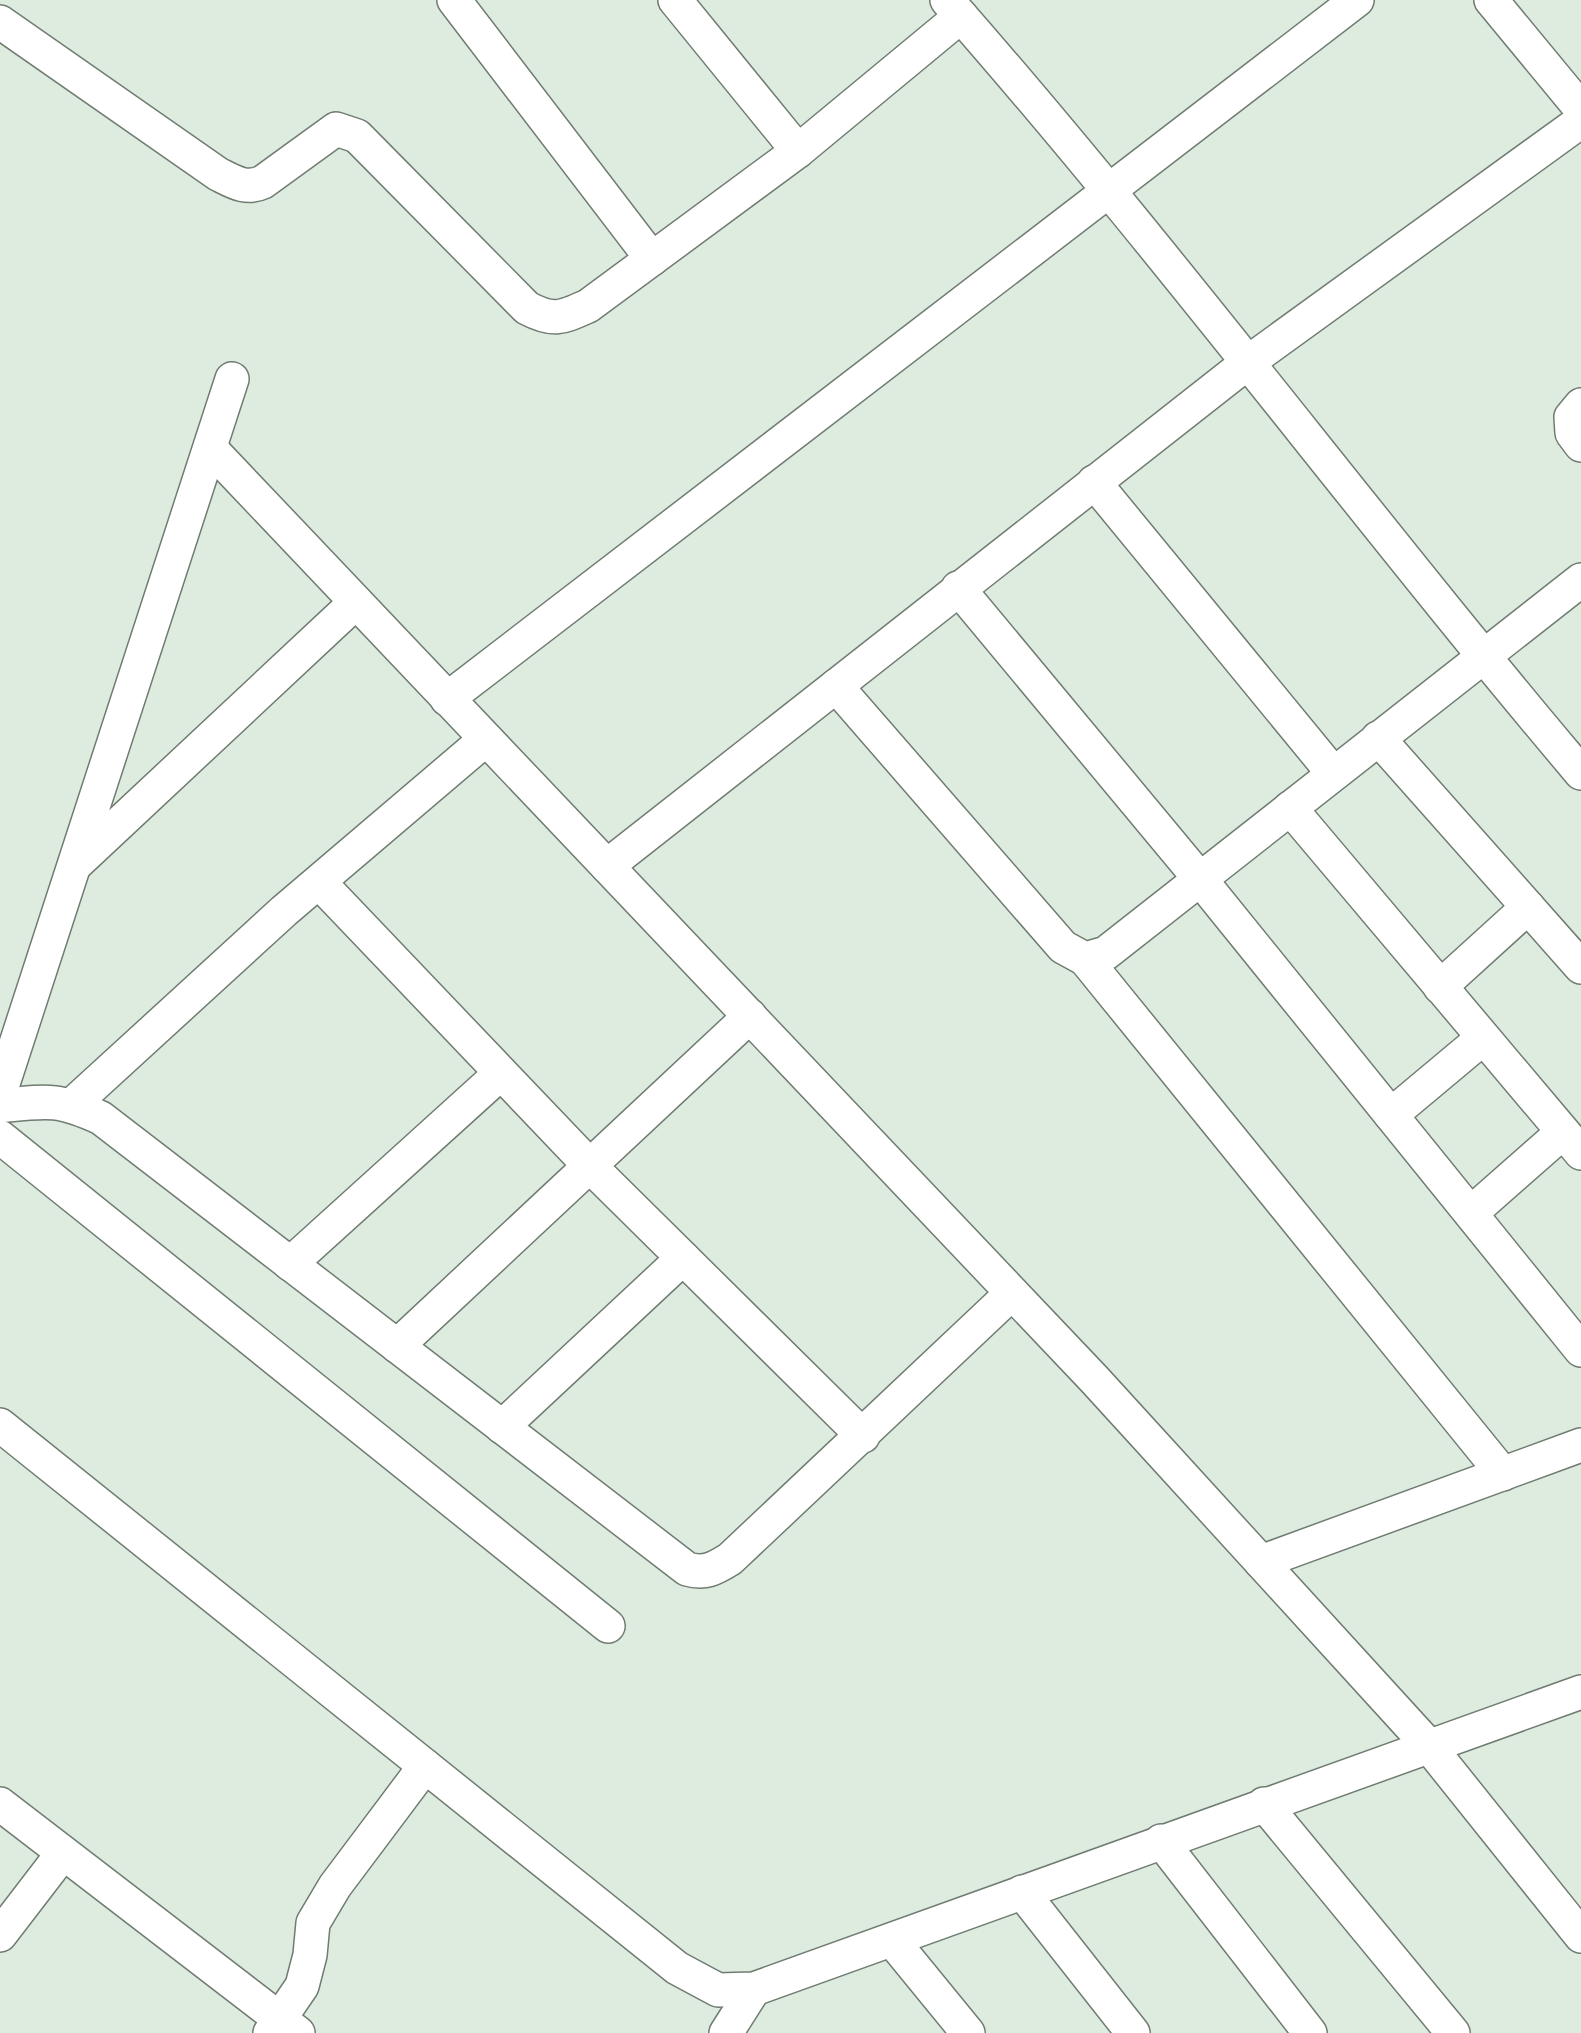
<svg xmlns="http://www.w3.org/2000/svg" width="1581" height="2033" font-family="'DejaVu Sans',sans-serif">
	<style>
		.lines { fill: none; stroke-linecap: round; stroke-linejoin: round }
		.street-casing { stroke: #707c71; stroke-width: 36 }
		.street { stroke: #fff; stroke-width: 33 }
	</style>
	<rect width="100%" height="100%" fill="#deecdf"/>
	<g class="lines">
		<defs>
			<g id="street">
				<polyline points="454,0 652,259"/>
				<polyline points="675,0 798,151"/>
				<path d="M947 0C1167 250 1366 519 1581 773"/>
				<polyline points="1491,0 1581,109"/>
				<path d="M0 22 218 174C234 182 246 190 263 182L336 129 357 136 527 308C554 322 561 318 588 306L798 151 961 16"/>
				<polyline points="1581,405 1571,417 1572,433 1581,445"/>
				<polyline points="210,448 1094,1379 1428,1745 1581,1936"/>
				<polyline points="1094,482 1333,773"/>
				<polyline points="958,588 1200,879 1581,1350"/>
				<polyline points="836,686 1063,947 1085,959 1106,953 1581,580"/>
				<polyline points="447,699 1357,0"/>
				<polyline points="1378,738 1581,967"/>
				<polyline points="1290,808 1581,1153"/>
				<polyline points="77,863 356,602"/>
				<polyline points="607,866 1247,363 1581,121"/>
				<polyline points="319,882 590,1166 863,1436"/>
				<polyline points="1085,959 1503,1474"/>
				<polyline points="1440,987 1528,907"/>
				<polyline points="0,1093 232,379"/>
				<polyline points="72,1105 284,911 486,739"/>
				<path d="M0 1106C47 1101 57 1098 101 1118L687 1569C705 1574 714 1569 730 1559L1012 1293"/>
				<polyline points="1391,1115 1483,1038"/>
				<polyline points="0,1137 608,1626"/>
				<polyline points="1471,1213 1563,1132"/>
				<polyline points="290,1264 501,1073"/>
				<polyline points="397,1346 750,1016"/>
				<polyline points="0,1425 677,1968 718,1990 754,1989 1581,1692"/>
				<polyline points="502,1427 683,1258"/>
				<polyline points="1261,1562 1581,1445"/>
				<polyline points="0,1804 298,2033"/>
				<polyline points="1264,1804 1453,2033"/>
				<polyline points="1161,1841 1310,2033"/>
				<polyline points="1022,1892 1133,2033"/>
				<polyline points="0,1935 63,1853"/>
				<polyline points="892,1940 968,2033"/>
				<polyline points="270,2033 302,1986 310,1955 313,1923 335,1886 425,1766"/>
				<polyline points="726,2033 754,1989"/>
			</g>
		</defs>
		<use href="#street" class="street-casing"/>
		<use href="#street" class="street"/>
	</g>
</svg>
